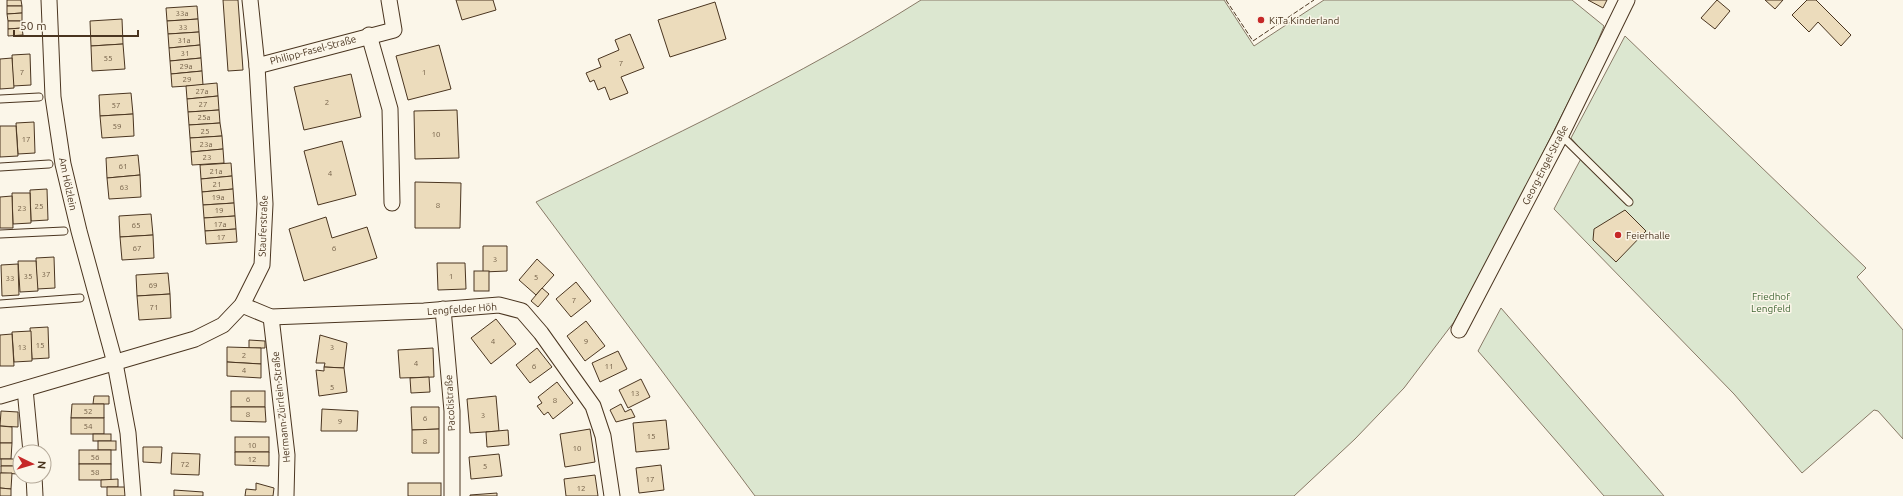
<svg xmlns="http://www.w3.org/2000/svg" width="1903" height="496" font-family="Ubuntu,sans-serif">
	<style>
		.green { fill: #dce7d0; stroke: #887966 }
		.building { fill: #ecdcbc; stroke: #4a3520 }
		.lines { fill: none; stroke-linecap: round; stroke-linejoin: round }
		.lane-casing { stroke: #4a3520; stroke-width: 9 }
		.street-casing { stroke: #4a3520; stroke-width: 17 }
		.lane { stroke: #fbf6e9; stroke-width: 7 }
		.street { stroke: #fbf6e9; stroke-width: 15 }
		.fence { stroke: #4a3520; stroke-width: 1; stroke-dasharray: 5 2; stroke-linecap: butt }
		.poi-dot { fill: #c62828; stroke: #fbf6e9; stroke-width: 1.5 }
		.labels { text-anchor: middle; dominant-baseline: central; stroke-width: 3; stroke-linejoin: round; paint-order: stroke }
		.number-label { font-size: 8px; fill: #725f47 }
		.poi-label { font-size: 10px; fill: #4a3520; stroke: #fbf6e9; text-anchor: start }
		.street-label { font-size: 10px; fill: #4a3520; stroke: #fbf6e9 }
		.park-label { font-size: 10px; fill: #436837; stroke: #fbf6e9 }
	</style>
	<rect width="100%" height="100%" fill="#fbf6e9"/>
	<g class="green">
		<path d="M921 0H1224L1254 46 1324 0H1572L1604 26 1592 55 1502 234 1454 322 1404 388 1355 439 1294 496H755L536 202C666 139 799 77 921 0Z"/>
		<polygon points="1625,36 1866,268 1857,277 1903,330 1903,439 1878,411 1874,410 1802,473 1734,394 1554,209 1584,153 1571,138"/>
		<polygon points="1501,308 1664,496 1604,496 1478,351"/>
	</g>
	<g class="building">
		<polygon points="7,0 21,0 22,6 7,6"/>
		<polygon points="223,0 238,0 243,70 228,71"/>
		<polygon points="456,0 493,0 496,10 462,20"/>
		<polygon points="1588,0 1607,0 1603,8"/>
		<polygon points="1717,0 1730,11 1715,29 1701,18"/>
		<polygon points="1765,0 1783,0 1775,9"/>
		<polygon points="1807,0 1816,0 1851,35 1841,46 1818,22 1809,32 1792,15"/>
		<polygon points="715,2 726,39 670,57 658,20"/>
		<polygon points="7,6 22,6 22,13 7,14"/>
		<polygon points="197,6 198,19 167,21 166,8"/>
		<polygon points="22,13 22,21 8,21 7,14"/>
		<polygon points="122,19 123,44 91,46 90,21"/>
		<polygon points="198,19 199,32 168,34 167,21"/>
		<polygon points="8,21 22,21 22,28 8,29"/>
		<polygon points="22,28 23,35 8,36 8,29"/>
		<polygon points="199,32 200,45 169,48 168,34"/>
		<polygon points="630,34 644,68 621,77 628,93 610,100 605,87 598,90 594,80 590,82 586,73 601,67 598,59 619,50 615,40"/>
		<polygon points="123,44 125,69 92,71 91,46"/>
		<polygon points="200,45 201,58 170,61 169,48"/>
		<polygon points="439,45 451,89 408,100 396,56"/>
		<polygon points="30,54 31,85 13,86 12,55"/>
		<polygon points="12,58 14,88 0,89 0,59"/>
		<polygon points="201,58 202,71 171,74 170,61"/>
		<polygon points="202,71 203,85 172,87 171,74"/>
		<polygon points="351,74 361,117 304,130 294,87"/>
		<polygon points="217,83 218,96 187,99 186,86"/>
		<polygon points="131,93 133,114 100,116 99,95"/>
		<polygon points="218,96 219,110 188,112 187,99"/>
		<polygon points="219,110 220,123 189,125 188,112"/>
		<polygon points="457,110 459,158 415,159 414,111"/>
		<polygon points="133,114 134,136 102,138 100,116"/>
		<polygon points="34,122 35,153 18,154 16,123"/>
		<polygon points="220,123 222,136 190,138 189,125"/>
		<polygon points="0,126 16,126 18,156 0,157"/>
		<polygon points="222,136 223,149 191,152 190,138"/>
		<polygon points="342,141 356,195 318,205 304,151"/>
		<polygon points="223,149 224,163 192,165 191,152"/>
		<polygon points="138,155 140,175 107,178 106,158"/>
		<polygon points="231,163 232,176 201,179 200,165"/>
		<polygon points="140,175 141,197 109,199 107,178"/>
		<polygon points="232,176 233,189 202,192 201,179"/>
		<polygon points="415,182 461,183 460,228 415,228"/>
		<polygon points="47,189 48,220 31,221 30,190"/>
		<polygon points="233,189 234,203 203,205 202,192"/>
		<polygon points="12,193 30,193 31,223 13,224"/>
		<polygon points="12,196 13,228 0,228 0,197"/>
		<polygon points="234,203 235,216 204,218 203,205"/>
		<polygon points="1625,210 1646,231 1616,262 1593,240 1594,229"/>
		<polygon points="151,214 153,235 120,237 119,216"/>
		<polygon points="235,216 236,229 205,231 204,218"/>
		<polygon points="326,217 332,238 367,227 377,258 304,281 289,229"/>
		<polygon points="236,229 237,242 206,244 205,231"/>
		<polygon points="153,235 154,258 122,260 120,237"/>
		<polygon points="483,246 507,246 507,271 483,272"/>
		<polygon points="54,257 55,288 37,289 36,258"/>
		<polygon points="537,259 554,275 536,295 519,280"/>
		<polygon points="18,261 36,261 38,291 20,292"/>
		<polygon points="437,263 465,263 466,289 438,290"/>
		<polygon points="18,264 19,295 2,296 1,265"/>
		<rect x="474" y="271" width="15" height="20"/>
		<polygon points="168,273 170,294 137,296 136,275"/>
		<polygon points="576,282 591,301 571,317 556,299"/>
		<polygon points="542,288 549,294 538,307 531,301"/>
		<polygon points="170,294 171,318 139,320 137,296"/>
		<polygon points="496,319 516,344 491,364 471,338"/>
		<polygon points="586,321 605,346 585,361 567,336"/>
		<polygon points="48,327 49,358 32,359 30,328"/>
		<polygon points="31,331 32,361 14,362 12,332"/>
		<polygon points="12,334 14,366 0,366 0,335"/>
		<polygon points="320,335 347,343 344,368 324,367 325,363 316,363"/>
		<polygon points="249,340 265,341 265,348 249,348"/>
		<polygon points="227,347 261,348 261,364 227,362"/>
		<polygon points="433,348 434,377 400,378 398,350"/>
		<polygon points="537,348 552,367 530,383 516,365"/>
		<polygon points="618,351 627,369 600,382 592,363"/>
		<polygon points="227,362 261,364 261,378 227,376"/>
		<polygon points="324,367 344,368 347,392 319,396 316,370 324,371"/>
		<polygon points="429,377 430,392 411,393 410,378"/>
		<polygon points="641,379 650,397 628,408 619,390"/>
		<polygon points="557,382 573,403 553,419 548,412 544,415 537,406 542,403 538,397"/>
		<rect x="231" y="391" width="34" height="16"/>
		<polygon points="94,396 109,396 109,404 93,404"/>
		<polygon points="496,396 499,431 470,433 467,399"/>
		<polygon points="72,404 104,404 104,418 71,418"/>
		<polygon points="621,404 625,412 631,409 635,417 616,422 610,410"/>
		<polygon points="231,407 265,407 266,422 231,421"/>
		<polygon points="411,407 439,407 439,429 412,430"/>
		<polygon points="322,409 358,411 357,431 321,431"/>
		<polygon points="1,411 18,412 18,427 0,426"/>
		<rect x="71" y="418" width="33" height="16"/>
		<polygon points="666,420 669,449 636,452 633,423"/>
		<polygon points="0,426 12,427 12,443 0,443"/>
		<polygon points="439,429 439,453 412,453 412,430"/>
		<polygon points="590,429 595,462 565,467 560,434"/>
		<polygon points="508,430 509,445 487,447 486,432"/>
		<rect x="93" y="434" width="18" height="7"/>
		<rect x="235" y="437" width="34" height="15"/>
		<rect x="98" y="441" width="18" height="9"/>
		<polygon points="0,443 12,443 11,459 0,459"/>
		<polygon points="143,447 162,447 161,463 143,462"/>
		<rect x="79" y="450" width="32" height="14"/>
		<polygon points="235,452 269,452 269,466 235,465"/>
		<polygon points="172,453 200,454 199,475 171,474"/>
		<polygon points="499,454 502,476 471,479 469,457"/>
		<rect x="1" y="459" width="17" height="7"/>
		<rect x="79" y="464" width="32" height="16"/>
		<polygon points="661,465 664,490 639,493 636,468"/>
		<polygon points="1,466 18,466 18,474 1,473"/>
		<polygon points="0,473 12,473 11,489 0,488"/>
		<polygon points="595,475 598,496 566,496 564,479"/>
		<polygon points="118,479 118,487 101,487 101,480"/>
		<polygon points="256,483 274,488 273,496 245,496 246,489 256,490"/>
		<rect x="408" y="483" width="33" height="13"/>
		<polygon points="107,487 126,487 127,496 107,496"/>
		<polygon points="0,488 11,489 11,496 0,496"/>
		<polygon points="174,490 203,492 203,496 174,496"/>
		<polygon points="497,493 497,496 470,496 470,495"/>
	</g>
	<g class="lines">
		<defs>
			<g id="lane">
				<polyline points="0,99 39,97"/>
				<polyline points="1561,135 1629,202"/>
				<polyline points="0,167 49,164"/>
				<polyline points="0,234 64,231"/>
				<polyline points="0,304 80,298"/>
			</g>
			<g id="street">
				<polyline points="49,0 53,97 63,164 79,231 115,363 128,433 133,496"/>
				<polyline points="369,35 390,109 392,203"/>
				<polyline points="257,66 394,30 389,0"/>
				<polyline points="242,305 271,317 424,311 499,305 522,311 541,333 593,406 603,436 612,496"/>
				<polyline points="443,309 452,411 452,496"/>
				<polyline points="271,317 287,455 286,496"/>
				<polyline points="1459,330 1561,135 1627,0"/>
				<polyline points="25,389 31,452"/>
				<polyline points="0,396 195,339 223,325 242,305 262,265 265,204 257,66 250,0"/>
				<polyline points="34,476 35,496"/>
			</g>
		</defs>
		<use href="#lane" class="lane-casing"/>
		<use href="#street" class="street-casing"/>
		<use href="#lane" class="lane"/>
		<use href="#street" class="street"/>
		<polyline class="fence" points="1226,0 1253,41 1314,0"/>
	</g>
	<g class="poi-dot">
		<circle cx="1261" cy="20" r="4"/>
		<circle cx="1618" cy="235" r="4"/>
	</g>
	<g class="labels">
		<g class="number-label">
			<text x="182" y="13">33a</text>
			<text x="183" y="27">33</text>
			<text x="184" y="40">31a</text>
			<text x="185" y="53">31</text>
			<text x="108" y="58">55</text>
			<text x="621" y="63">7</text>
			<text x="186" y="66">29a</text>
			<text x="22" y="72">7</text>
			<text x="424" y="72">1</text>
			<text x="187" y="79">29</text>
			<text x="202" y="91">27a</text>
			<text x="327" y="102">2</text>
			<text x="203" y="104">27</text>
			<text x="116" y="105">57</text>
			<text x="204" y="117">25a</text>
			<text x="117" y="126">59</text>
			<text x="205" y="131">25</text>
			<text x="436" y="134">10</text>
			<text x="26" y="139">17</text>
			<text x="206" y="144">23a</text>
			<text x="207" y="157">23</text>
			<text x="123" y="166">61</text>
			<text x="216" y="171">21a</text>
			<text x="330" y="173">4</text>
			<text x="217" y="184">21</text>
			<text x="124" y="187">63</text>
			<text x="218" y="197">19a</text>
			<text x="438" y="205">8</text>
			<text x="39" y="206">25</text>
			<text x="22" y="208">23</text>
			<text x="219" y="210">19</text>
			<text x="220" y="224">17a</text>
			<text x="136" y="225">65</text>
			<text x="221" y="237">17</text>
			<text x="137" y="248">67</text>
			<text x="334" y="248">6</text>
			<text x="495" y="259">3</text>
			<text x="46" y="274">37</text>
			<text x="28" y="276">35</text>
			<text x="451" y="276">1</text>
			<text x="536" y="277">5</text>
			<text x="10" y="278">33</text>
			<text x="153" y="285">69</text>
			<text x="574" y="300">7</text>
			<text x="154" y="307">71</text>
			<text x="493" y="341">4</text>
			<text x="586" y="341">9</text>
			<text x="40" y="345">15</text>
			<text x="22" y="347">13</text>
			<text x="332" y="347">3</text>
			<text x="244" y="355">2</text>
			<text x="416" y="363">4</text>
			<text x="534" y="366">6</text>
			<text x="609" y="366">11</text>
			<text x="244" y="370">4</text>
			<text x="332" y="387">5</text>
			<text x="635" y="393">13</text>
			<text x="248" y="399">6</text>
			<text x="555" y="400">8</text>
			<text x="88" y="411">52</text>
			<text x="248" y="414">8</text>
			<text x="483" y="415">3</text>
			<text x="425" y="418">6</text>
			<text x="340" y="421">9</text>
			<text x="88" y="426">54</text>
			<text x="651" y="436">15</text>
			<text x="425" y="441">8</text>
			<text x="252" y="445">10</text>
			<text x="577" y="448">10</text>
			<text x="95" y="457">56</text>
			<text x="252" y="459">12</text>
			<text x="185" y="464">72</text>
			<text x="485" y="466">5</text>
			<text x="95" y="472">58</text>
			<text x="650" y="479">17</text>
			<text x="581" y="488">12</text>
		</g>
		<g class="poi-label">
			<text x="1269" y="20">KiTa Kinderland</text>
			<text x="1626" y="235">Feierhalle</text>
		</g>
		<g class="street-label">
			<text transform="translate(313 50) rotate(-15)">Philipp-Fasel-Straße</text>
			<text transform="translate(1545 165) rotate(-63)">Georg-Engel-Straße</text>
			<text transform="translate(68 184) rotate(78)">Am Hölzlein</text>
			<text transform="translate(263 226) rotate(-88)">Stauferstraße</text>
			<text transform="translate(462 309) rotate(-4)">Lengfelder Höh</text>
			<text transform="translate(450 403) rotate(-93)">Pacotistraße</text>
			<text transform="translate(281 407) rotate(-96)">Hermann-Zürrlein-Straße</text>
		</g>
		<g class="park-label">
			<text x="1771" y="296">Friedhof<tspan x="1771" dy="12">Lengfeld</tspan></text>
		</g>
	</g>
	<g transform="translate(32 464) rotate(95)"><circle r="19" fill="#fbf6e9" stroke="#b4a999"/>
	<path d="M0-3L7 15L0 10L-7 15Z" fill="#c62828"/>
	<text y="-6" font-size="11" font-weight="bold" text-anchor="middle" fill="#4a3520">N</text>
	</g>
	<path d="M14 30v6h124v-6" fill="none" stroke="#4a3520" stroke-width="2"/>
	<text x="20" y="30" font-size="12" fill="#4a3520" stroke="#fbf6e9" stroke-width="3" paint-order="stroke">50 m</text>
</svg>
